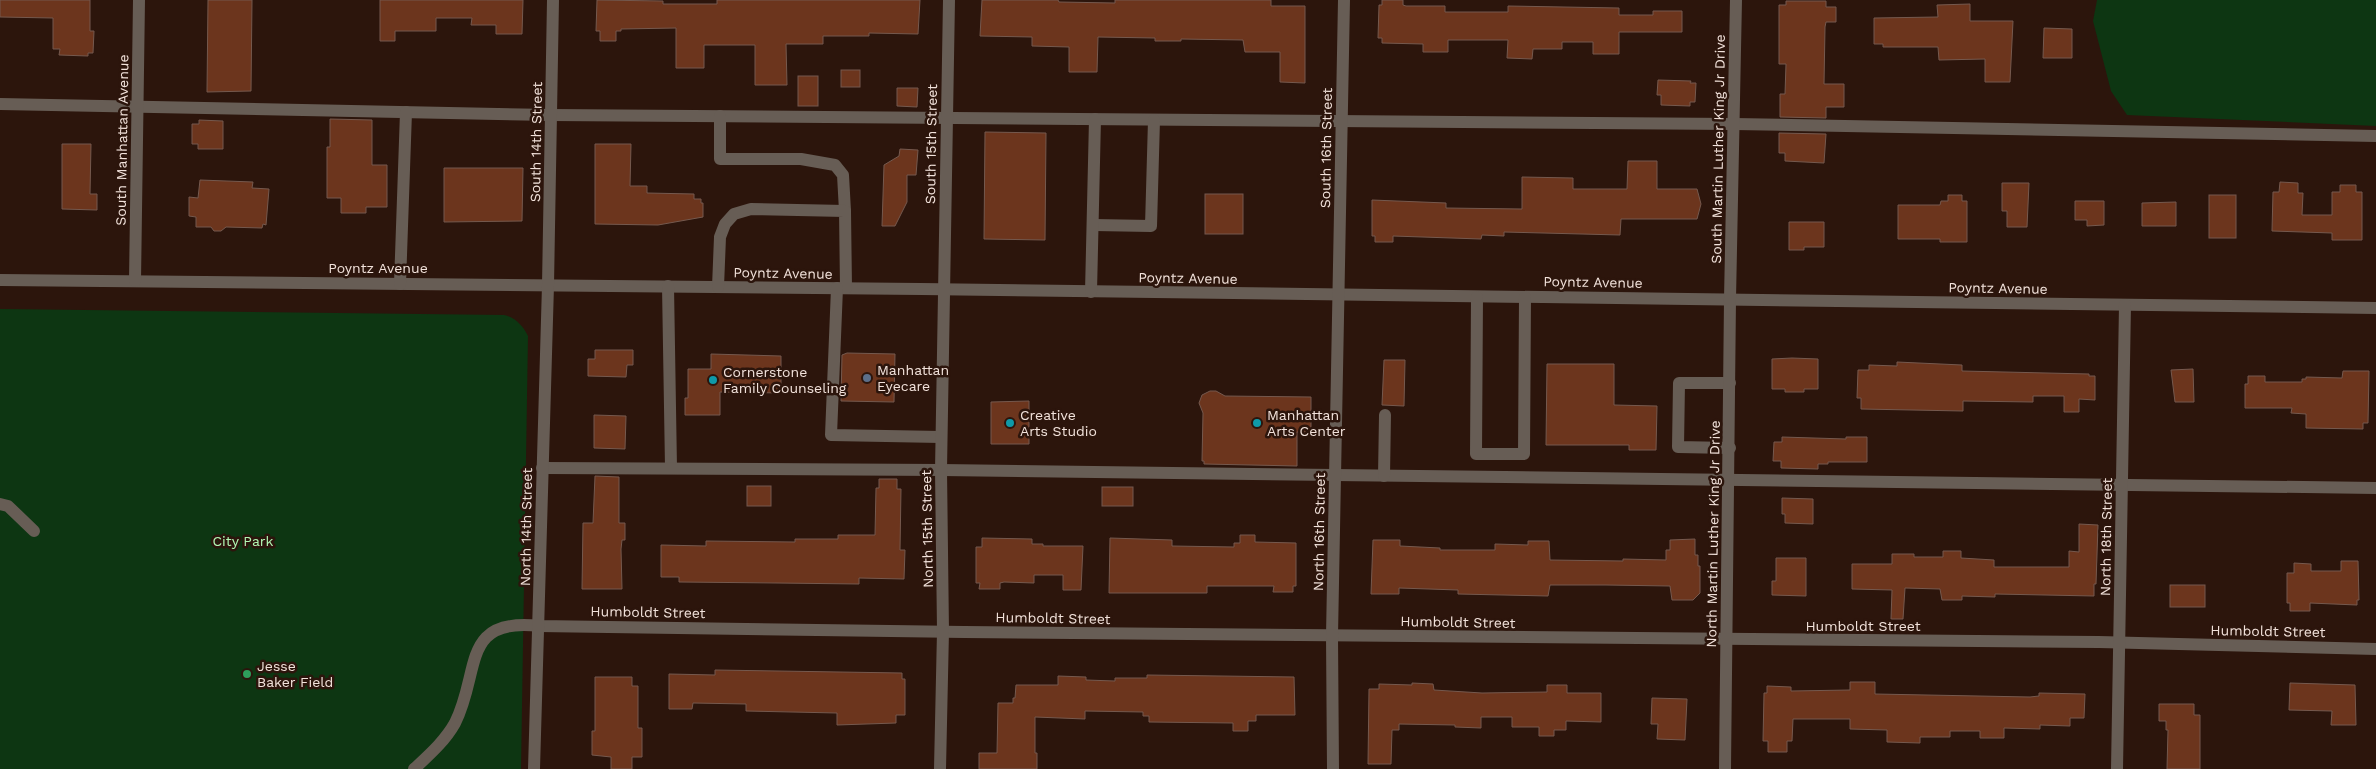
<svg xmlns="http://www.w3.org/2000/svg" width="2376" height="769" font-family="'Work Sans',sans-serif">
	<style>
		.green { fill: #0d3612 }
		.building { fill: #6c351d; stroke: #75594e }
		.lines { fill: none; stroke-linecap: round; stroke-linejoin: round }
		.minor { stroke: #675d55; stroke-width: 12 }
		.service-dot { fill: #5c6f8a; stroke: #2c150c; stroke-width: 2 }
		.culture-dot { fill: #0f9aa8; stroke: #2c150c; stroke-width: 2 }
		.leisure-dot { fill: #2e9e5b; stroke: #2c150c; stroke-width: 2 }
		.labels { text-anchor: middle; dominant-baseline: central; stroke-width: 5; stroke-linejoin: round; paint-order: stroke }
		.street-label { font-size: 14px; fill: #f2e2db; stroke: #2c150c }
		.poi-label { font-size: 14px; fill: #f2e2db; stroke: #2c150c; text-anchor: start }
		.park-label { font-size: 14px; fill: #b2f9b5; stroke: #2c150c }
	</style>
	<rect width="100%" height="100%" fill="#2c150c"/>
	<g class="green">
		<polygon points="2097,0 2376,0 2376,126 2127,115 2111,91 2093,21"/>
		<path d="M0 309 504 315C515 317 523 326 528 336L521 769H0Z"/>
	</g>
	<g class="building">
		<polygon points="0,0 90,0 90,31 94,31 93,53 88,53 88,56 59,55 60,49 53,49 53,18 0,17"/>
		<polygon points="208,0 252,0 251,91 207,92"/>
		<polygon points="380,0 523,0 522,34 496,34 496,25 471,25 472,18 436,18 436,31 395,31 395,41 380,41"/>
		<polygon points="597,0 663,1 663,4 717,4 717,0 920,0 918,34 869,33 869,36 823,36 823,44 786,44 787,85 755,85 755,45 704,45 704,68 676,68 676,28 621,29 621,31 616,31 616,41 600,41 600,31 596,31"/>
		<polygon points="982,0 1058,0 1059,2 1115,3 1115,0 1271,0 1271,6 1305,6 1305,83 1280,82 1280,52 1245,52 1243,40 1181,39 1181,41 1155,41 1155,38 1098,37 1097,72 1069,72 1069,47 1032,46 1032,37 980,36"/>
		<polygon points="1382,0 1403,0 1403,5 1406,6 1445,6 1445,12 1508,12 1508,6 1619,8 1619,15 1653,15 1653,11 1682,11 1682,32 1619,32 1619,54 1593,54 1593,42 1562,42 1562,49 1533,49 1532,59 1507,58 1508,40 1448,40 1448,52 1423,52 1423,44 1382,43 1382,38 1378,38 1379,5 1382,5"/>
		<polygon points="1786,1 1826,1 1826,7 1836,7 1836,22 1826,22 1825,27 1824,84 1844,84 1844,107 1826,107 1826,118 1780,117 1780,94 1785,94 1786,64 1779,64 1779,5 1786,5"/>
		<polygon points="1970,4 1970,21 2013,21 2010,82 1985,82 1985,59 1939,60 1938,47 1883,47 1883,44 1874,44 1874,18 1938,17 1937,5"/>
		<polygon points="2044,28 2072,29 2072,58 2043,58"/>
		<rect x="841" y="70" width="19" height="17"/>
		<rect x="798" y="76" width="20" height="30"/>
		<polygon points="1658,80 1691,81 1690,83 1696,83 1695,102 1690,102 1690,106 1661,105 1661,95 1657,95"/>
		<polygon points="897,88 918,88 917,107 897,106"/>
		<polygon points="330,119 372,120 372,165 387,165 387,207 366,207 366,213 341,213 341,198 327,198 327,147 330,147"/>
		<polygon points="199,120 223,121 223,149 198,149 198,144 192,144 192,124 199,124"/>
		<polygon points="985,132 1046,133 1045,240 984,239"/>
		<polygon points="1779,133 1826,134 1824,163 1785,161 1785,153 1779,153"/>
		<polygon points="62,144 91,144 90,194 97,194 97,210 62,209"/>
		<polygon points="595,144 631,144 630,186 647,186 647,193 694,194 694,199 701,199 701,203 703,203 703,217 658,225 595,224"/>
		<polygon points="900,149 918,150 916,175 907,175 907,202 895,226 882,226 884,165 899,156"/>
		<polygon points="1628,161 1657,161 1657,189 1697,189 1701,204 1697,219 1621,219 1620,235 1504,232 1504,236 1482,235 1481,239 1393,236 1393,242 1375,242 1375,236 1372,236 1372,200 1446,203 1446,208 1522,209 1522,177 1573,178 1573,189 1627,189"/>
		<polygon points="444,168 523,168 522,221 444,222"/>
		<polygon points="200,180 253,182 252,188 269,189 266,225 263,224 262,228 226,227 221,231 214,231 211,227 196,227 196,217 189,216 189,197 198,198"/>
		<polygon points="2280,182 2298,183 2298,193 2303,193 2302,215 2332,215 2332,192 2340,192 2340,185 2356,185 2356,192 2362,192 2362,240 2332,240 2332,233 2272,231 2273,192 2279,192"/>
		<polygon points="2002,183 2029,183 2027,227 2007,227 2007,211 2002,211"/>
		<rect x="1205" y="194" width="38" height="40"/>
		<polygon points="1948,195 1962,195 1962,201 1967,201 1967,242 1940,242 1940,239 1898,239 1898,205 1940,205 1941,201 1948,201"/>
		<rect x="2209" y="195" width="27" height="43"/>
		<polygon points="2075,201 2104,201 2104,225 2087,226 2087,220 2075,220"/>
		<polygon points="2176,202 2176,226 2142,226 2142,203"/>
		<polygon points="1789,222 1824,222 1824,247 1804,247 1804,250 1789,250"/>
		<polygon points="595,350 633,350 633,365 627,365 626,377 588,376 588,359 595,359"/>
		<polygon points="847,353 895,354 894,402 841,401 842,355"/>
		<polygon points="711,354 781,356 781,393 720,392 720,415 685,415 685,398 688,398 688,369 711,369"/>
		<polygon points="1792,358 1818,359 1818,389 1804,389 1804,392 1785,392 1785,389 1772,389 1772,359"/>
		<polygon points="1384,360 1405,360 1404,406 1382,405"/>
		<polygon points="1897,362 1962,365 1962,371 2089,374 2089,376 2095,376 2095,400 2079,399 2079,412 2064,412 2064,396 2033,396 2033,402 1963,401 1963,411 1861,409 1861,398 1857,398 1858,370 1869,370 1869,365 1897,366"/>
		<polygon points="1547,364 1614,364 1614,405 1657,406 1656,450 1629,450 1629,445 1546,445"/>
		<polygon points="2193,369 2194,402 2175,402 2171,370"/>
		<polygon points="2343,371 2369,371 2368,423 2363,423 2363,429 2306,428 2306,414 2291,413 2292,408 2245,408 2245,384 2248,384 2248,376 2265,376 2265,382 2302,382 2302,379 2306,379 2306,377 2342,378"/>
		<polygon points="1210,391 1216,391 1225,396 1311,397 1311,432 1297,432 1297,466 1204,464 1204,461 1202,461 1203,413 1199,403 1202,395"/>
		<polygon points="1029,401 1029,444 991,444 991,402"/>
		<polygon points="594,415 626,416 625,449 594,448"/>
		<polygon points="1782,437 1846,439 1846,437 1867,437 1867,462 1828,462 1828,464 1818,464 1818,469 1781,468 1781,461 1773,461 1774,442 1782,442"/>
		<polygon points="595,476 619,477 619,523 625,523 625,540 622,540 621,549 622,589 582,589 583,523 593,523"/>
		<polygon points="879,479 897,479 897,489 901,489 900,550 905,550 904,579 859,578 859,584 777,583 679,582 679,577 661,577 661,545 706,546 706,541 795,542 795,539 838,539 838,535 875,535 876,488 879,488"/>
		<rect x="747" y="486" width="24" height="20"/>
		<rect x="1102" y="487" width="31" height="19"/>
		<polygon points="1782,498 1813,499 1813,524 1785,523 1785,514 1782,514"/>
		<polygon points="2079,524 2098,525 2096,584 2094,584 2094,596 1995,594 1995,597 1962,596 1962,600 1942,600 1940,589 1905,588 1903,619 1891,619 1892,590 1852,589 1852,564 1892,564 1892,554 1914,554 1914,557 1943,557 1943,551 1961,551 1961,558 1994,560 1994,567 2069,567 2069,551 2079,552"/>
		<polygon points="1240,535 1255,535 1255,542 1296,543 1296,586 1293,586 1293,592 1273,592 1274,586 1207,586 1207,593 1109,593 1110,538 1172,540 1172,546 1234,547 1234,543 1240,543"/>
		<polygon points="982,538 1032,539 1032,544 1043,544 1043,546 1083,546 1081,590 1063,590 1063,575 1034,575 1034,583 1004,582 1000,583 1000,589 979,589 980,583 976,583 976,547 982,547"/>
		<polygon points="1695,539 1695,555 1698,555 1698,566 1700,566 1700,593 1693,600 1672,600 1670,586 1606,585 1550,585 1548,596 1458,594 1458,590 1399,588 1399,594 1371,594 1373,540 1400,540 1400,546 1440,548 1440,550 1495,550 1495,544 1528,545 1528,541 1549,541 1550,560 1623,561 1623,559 1666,560 1666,550 1670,550 1670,540"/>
		<polygon points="1776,558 1806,558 1806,596 1772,595 1772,581 1776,581"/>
		<polygon points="2341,561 2358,561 2359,600 2357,600 2357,605 2310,603 2310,611 2290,611 2290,603 2287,603 2287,573 2294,573 2294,563 2311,564 2311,571 2341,571"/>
		<rect x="2170" y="585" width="35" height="22"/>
		<polygon points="715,670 902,673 902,679 905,679 905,715 896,715 896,723 837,725 837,713 746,711 746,704 693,703 692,709 669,709 669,674 715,675"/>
		<polygon points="1147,675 1294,677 1295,715 1256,715 1256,721 1248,721 1248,731 1233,731 1233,723 1149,722 1149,716 1143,716 1143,712 1085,711 1085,719 1035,717 1035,753 1037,753 1037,769 979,769 979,753 997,753 998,703 1013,703 1013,698 1015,698 1016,685 1058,685 1058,676 1086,677 1086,680 1115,681 1115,678 1147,678"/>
		<polygon points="595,677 632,677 632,686 638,686 638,728 642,728 642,757 632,757 632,769 611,769 611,757 592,755 592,731 595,731"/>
		<polygon points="1850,682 1875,682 1875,694 2030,697 2039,696 2039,693 2085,694 2084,718 2070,718 2070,726 2040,725 2040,729 2004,728 2004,738 1980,738 1980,731 1950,731 1950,737 1920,737 1920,743 1887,742 1887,730 1850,729 1850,719 1793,719 1792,741 1787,741 1787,752 1768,752 1768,741 1763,741 1764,693 1767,693 1767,686 1791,687 1791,691 1850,690"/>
		<polygon points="1412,683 1433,684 1434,690 1482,693 1547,692 1547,685 1567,685 1567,693 1601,693 1601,722 1566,721 1566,730 1554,730 1554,736 1539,736 1539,727 1512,727 1512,717 1481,717 1481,728 1455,727 1455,725 1399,724 1399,730 1392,730 1391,764 1368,764 1369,689 1379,689 1379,684 1412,685"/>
		<polygon points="2290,683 2355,685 2356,725 2331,725 2332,711 2289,710"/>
		<polygon points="1652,698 1687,699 1685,740 1657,739 1658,724 1651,724"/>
		<polygon points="2159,704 2194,704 2194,715 2200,715 2200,769 2167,769 2168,730 2166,730 2166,721 2159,721"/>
	</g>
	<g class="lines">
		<g class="minor">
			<polyline points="0,104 551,115 1734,124 2376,136"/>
			<polyline points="720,116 720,159 801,159 835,165 843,175 845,211"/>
			<polyline points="1094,225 1151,226 1154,120"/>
			<polyline points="0,280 921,289 2376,308"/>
			<polyline points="135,281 139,0"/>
			<polyline points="400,284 406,112"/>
			<polyline points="668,286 671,468"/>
			<polyline points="718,287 720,237 725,224 734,214 751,209 845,211 846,288"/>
			<polyline points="837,288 831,435 941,437"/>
			<polyline points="1091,292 1095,119"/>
			<polyline points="1477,297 1476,454 1524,454 1525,297"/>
			<polyline points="1730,383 1679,383 1678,447 1730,448"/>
			<polyline points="542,468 941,470 2376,488"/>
			<polyline points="1384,476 1385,415"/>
			<polyline points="0,504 8,506 34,531"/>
			<path d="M414 769C429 755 445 741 455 723 481 672 460 617 539 626L964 632 2099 642 2376 649"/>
			<polyline points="534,769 548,285 553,0"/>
			<polyline points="940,769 943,631 941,470 949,0"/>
			<polyline points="1333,769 1332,636 1344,0"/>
			<polyline points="1725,769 1730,299 1736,0"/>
			<polyline points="2117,769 2125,305"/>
		</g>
	</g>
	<circle class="service-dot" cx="867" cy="378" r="5"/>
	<g class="culture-dot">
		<circle cx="713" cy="380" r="5"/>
		<circle cx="1010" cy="423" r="5"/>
		<circle cx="1257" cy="423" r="5"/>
	</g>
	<circle class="leisure-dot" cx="247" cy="674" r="5"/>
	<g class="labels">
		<g class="street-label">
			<text transform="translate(122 140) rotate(-89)">South Manhattan Avenue</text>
			<text transform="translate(536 142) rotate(-89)">South 14th Street</text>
			<text transform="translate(931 144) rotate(-89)">South 15th Street</text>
			<text transform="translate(1326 148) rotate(-89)">South 16th Street</text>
			<text transform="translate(1718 149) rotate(-89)">South Martin Luther King Jr Drive</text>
			<text x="378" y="268">Poyntz Avenue</text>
			<text transform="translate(783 273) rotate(1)">Poyntz Avenue</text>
			<text transform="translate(1188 278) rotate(1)">Poyntz Avenue</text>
			<text transform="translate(1593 282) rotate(1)">Poyntz Avenue</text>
			<text transform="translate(1998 288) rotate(1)">Poyntz Avenue</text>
			<text transform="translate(526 527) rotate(-89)">North 14th Street</text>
			<text transform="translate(927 529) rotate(-91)">North 15th Street</text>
			<text transform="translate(1319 532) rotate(-89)">North 16th Street</text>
			<text transform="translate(1713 534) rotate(-89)">North Martin Luther King Jr Drive</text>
			<text transform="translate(2106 537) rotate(-89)">North 18th Street</text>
			<text transform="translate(648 612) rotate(1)">Humboldt Street</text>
			<text transform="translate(1053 618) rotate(1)">Humboldt Street</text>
			<text transform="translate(1458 622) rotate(1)">Humboldt Street</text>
			<text x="1863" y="626">Humboldt Street</text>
			<text transform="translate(2268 631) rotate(1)">Humboldt Street</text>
		</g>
		<g class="poi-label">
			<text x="877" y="370">Manhattan<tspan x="877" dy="16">Eyecare</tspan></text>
			<text x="723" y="372">Cornerstone<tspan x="723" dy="16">Family Counseling</tspan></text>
			<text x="1020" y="415">Creative<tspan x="1020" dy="16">Arts Studio</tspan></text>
			<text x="1267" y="415">Manhattan<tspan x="1267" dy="16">Arts Center</tspan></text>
			<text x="257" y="666">Jesse<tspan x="257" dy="16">Baker Field</tspan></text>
		</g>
		<g class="park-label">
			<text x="243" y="541">City Park</text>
		</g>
	</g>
</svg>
